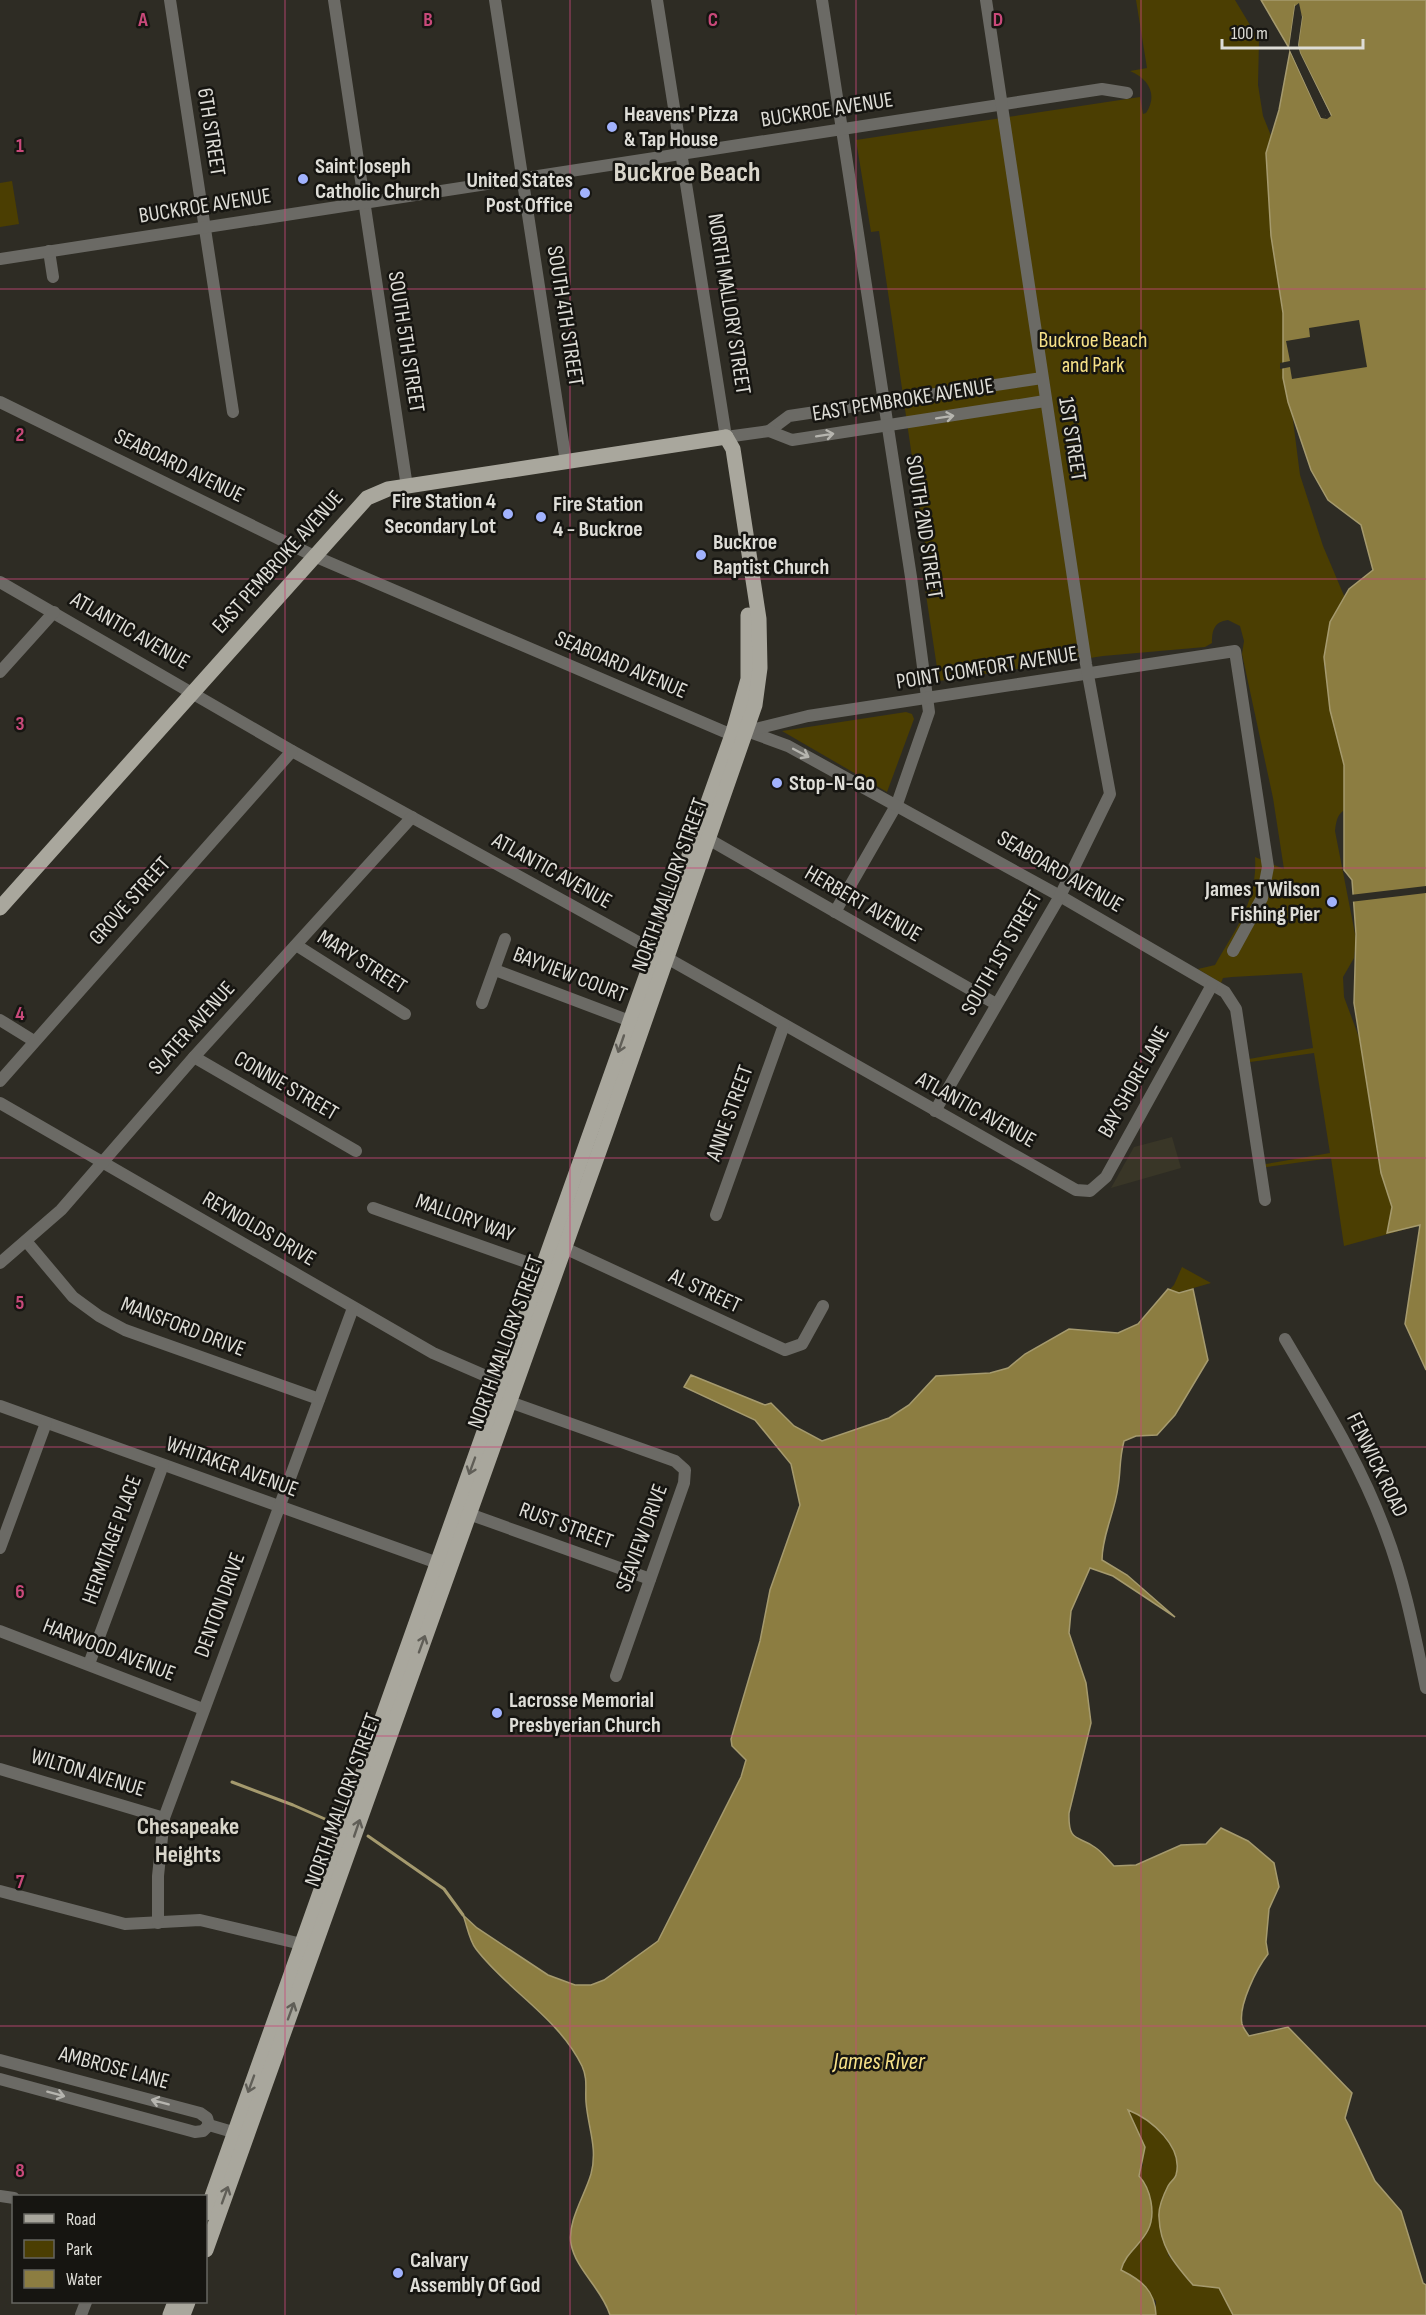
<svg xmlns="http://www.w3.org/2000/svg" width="1426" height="2315" font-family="'Sofia Sans Condensed',sans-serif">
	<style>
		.built { fill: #393627 }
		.green { fill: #4b3e02 }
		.water { fill: #8c7d41; stroke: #a59a6e; stroke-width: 1.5 }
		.pier { fill: #2e2c24; fill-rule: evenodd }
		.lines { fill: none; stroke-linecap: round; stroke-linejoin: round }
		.stream { stroke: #a59a6e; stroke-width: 3 }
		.minor { stroke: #6b6a65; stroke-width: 12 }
		.major { stroke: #a9a79d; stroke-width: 15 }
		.oneway { stroke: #b6b5af }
		.oneway2 { stroke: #605e57 }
		.grid { fill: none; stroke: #c9497a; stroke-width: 1.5; stroke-opacity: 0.55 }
		.poi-dot { fill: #a1b2fd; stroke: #161511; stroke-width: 2 }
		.labels { text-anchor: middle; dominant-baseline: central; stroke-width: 5; stroke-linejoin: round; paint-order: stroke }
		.street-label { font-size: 22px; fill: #deddd7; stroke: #161511 }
		.poi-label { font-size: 22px; font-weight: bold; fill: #deddd7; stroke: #161511; text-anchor: start }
		.park-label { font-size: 22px; fill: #f6e087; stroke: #161511 }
		.neighbourhood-label { font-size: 24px; font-weight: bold; fill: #d9d6cb; stroke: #161511 }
		.water-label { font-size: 24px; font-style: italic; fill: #f8e289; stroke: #161511 }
		.district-label { font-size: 28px; font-weight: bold; fill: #d9d6cb; stroke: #161511 }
		.grid-label { font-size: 20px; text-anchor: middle; font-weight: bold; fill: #c9497a; stroke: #161511; stroke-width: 5; stroke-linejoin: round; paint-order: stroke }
	</style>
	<rect width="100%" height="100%" fill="#2e2c24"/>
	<polygon class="built" points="1172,1137 1181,1168 1111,1188 1134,1147"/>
	<g class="green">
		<path d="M1136 0H1235L1259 40 1258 85 1263 116 1286 173 1289 389 1300 475 1323 546 1353 617 1327 651 1324 666 1355 805C1339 811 1337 815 1335 831L1356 939 1354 958 1343 977 1344 997 1373 1075 1421 1225 1344 1246 1331 1158 1260 1168V1165L1330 1153 1314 1053 1243 1063V1060L1313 1048 1302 973 1232 977 1223 978 1221 983 1198 969 1215 965C1235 930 1258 900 1255 857L1284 869 1273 798 1242 654 1244 641 1240 626 1228 620C1214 622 1212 630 1212 643L1205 647 1103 656 939 681 925 588 931 587 879 231 871 232 856 140 1140 97 1143 114 1146 113C1158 95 1149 79 1130 71L1147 68Z"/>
		<polygon points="12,181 19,224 0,227 0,183"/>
		<polygon points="906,712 912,714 914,719 887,792 782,731"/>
		<polygon points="1182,1267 1211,1283 1162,1297 1174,1285"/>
		<path d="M1128 2109C1149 2119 1187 2149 1176 2177 1174 2181 1169 2183 1168 2188 1165 2209 1168 2233 1168 2255L1193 2285 1219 2288 1233 2315H1156V2301L1121 2270C1126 2251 1140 2247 1148 2230 1156 2214 1151 2189 1139 2176L1143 2164Z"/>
	</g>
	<g class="water">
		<polygon points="1261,0 1426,0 1426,1370 1405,1324 1420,1225 1387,1233 1392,1207 1381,1173 1354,1003 1356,934 1352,880 1344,870 1344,765 1330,710 1324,657 1330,622 1349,589 1373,570 1361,525 1328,500 1311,470 1288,402 1283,378 1283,313 1271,236 1266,153 1279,110 1290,51 1321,118 1331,115 1300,53 1298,45 1302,17 1295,6 1289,48"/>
		<path d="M1168 1289 1179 1293 1193 1289 1208 1360 1175 1415 1157 1435 1136 1436 1124 1441C1119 1460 1121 1470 1118 1487 1115 1512 1102 1535 1102 1560L1127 1575 1175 1617 1113 1576 1090 1568 1071 1611 1069 1633 1086 1683 1091 1723 1069 1813C1068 1844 1079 1835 1096 1848 1103 1853 1108 1860 1114 1866L1136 1865 1181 1845 1206 1844 1221 1828 1248 1841 1274 1863 1279 1887 1269 1909 1266 1942 1268 1954C1257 1968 1238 2005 1242 2024 1243 2028 1247 2033 1249 2036L1288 2027 1352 2093 1345 2118 1375 2181 1401 2211 1423 2283 1426 2285V2315H1233L1219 2288 1193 2285C1174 2263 1160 2247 1159 2217 1158 2208 1164 2194 1168 2186 1170 2182 1175 2179 1176 2175 1184 2147 1151 2119 1128 2110L1145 2147 1139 2176C1151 2189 1156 2214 1148 2230 1140 2246 1126 2252 1121 2270 1141 2280 1155 2290 1156 2315H610C602 2289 576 2270 571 2244 567 2222 585 2195 591 2174 598 2148 588 2128 586 2102 585 2089 588 2079 582 2066 558 2017 508 1991 476 1949 469 1940 467 1925 463 1915L477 1928 548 1975 575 1985H591L604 1980 658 1941 741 1777 746 1760 732 1746 731 1739 760 1641 770 1590 800 1505 791 1464 755 1420 684 1387 691 1375 765 1405 771 1403 794 1426 822 1441 889 1418 909 1405 936 1376 990 1373 1008 1368 1025 1354 1069 1329 1118 1333 1138 1324Z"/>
	</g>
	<g class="pier">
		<path d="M1299 3 1302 17 1298 45 1300 53 1331 116 1327 119 1321 118 1289 48 1295 6ZM1297 10 1295 45 1297 54 1322 100 1326 116 1323 115 1292 49Z"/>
		<polygon points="1359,320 1367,367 1292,379 1290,367 1280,369 1280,363 1290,361 1286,341 1310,337 1309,328"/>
		<polygon points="1426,886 1426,893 1350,902 1350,895"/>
	</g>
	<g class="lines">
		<g class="stream">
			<polyline points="232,1782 293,1805 334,1823"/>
			<polyline points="368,1836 444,1889 463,1915"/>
		</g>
		<g class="minor">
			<polyline points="170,0 233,412"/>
			<polyline points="334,0 407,487"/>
			<polyline points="495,0 566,462"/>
			<polyline points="657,0 726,437 769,431 789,416 1042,378"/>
			<polyline points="822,0 911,577 929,712 897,804 835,912"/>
			<polyline points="49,251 53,277"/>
			<polyline points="0,259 1102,89 1127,93"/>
			<polyline points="0,402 314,556 718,729 725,732 747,731 788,746 1060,896 1225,992 1236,1009 1265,1200"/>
			<polyline points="769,431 792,440 1045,401"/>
			<polyline points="0,582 292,751 667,958 1076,1190 1090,1191 1106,1177 1212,985"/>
			<polyline points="0,672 54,612"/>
			<polyline points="747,731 808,716 1235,651 1268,867 1262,898 1233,951"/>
			<polyline points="710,840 996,1004"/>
			<polyline points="296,945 405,1014"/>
			<polyline points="495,970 630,1021"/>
			<polyline points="482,1003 505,939"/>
			<polyline points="0,1020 34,1041"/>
			<polyline points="194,1057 356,1151"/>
			<polyline points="0,1081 292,751"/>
			<polyline points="0,1103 433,1353 502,1383"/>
			<polyline points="935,1111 1060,896 1110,794 1086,664 986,0"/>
			<polyline points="373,1208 543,1268"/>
			<polyline points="716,1215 784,1025"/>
			<polyline points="26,1241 73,1297 99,1316 125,1330 319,1399"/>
			<polyline points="558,1245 785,1350 802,1344 823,1306"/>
			<polyline points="0,1263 61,1210 194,1057 412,817"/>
			<path d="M1285 1339C1322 1402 1361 1464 1386 1533 1405 1583 1415 1636 1426 1688"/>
			<polyline points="501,1399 675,1461 685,1470 684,1483 616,1676"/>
			<polyline points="0,1406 446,1566"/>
			<polyline points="469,1514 650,1579"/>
			<polyline points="0,1548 46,1423"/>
			<polyline points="0,1631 203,1709"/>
			<polyline points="89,1664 163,1465"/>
			<polyline points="0,1769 164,1818"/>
			<polyline points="0,1891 125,1924 200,1920 310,1946"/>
			<polyline points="158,1923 158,1876 164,1818 353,1308"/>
			<polyline points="0,2060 200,2113 207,2118 209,2125"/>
			<polyline points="0,2079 195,2132 203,2131 209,2125"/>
			<polyline points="209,2125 243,2135"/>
			<polyline points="0,2196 14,2198"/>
			<polyline points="81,2315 86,2302"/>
		</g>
		<g class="major">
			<polyline points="0,908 367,498 388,489 726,437"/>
			<polyline points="206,2213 733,732 748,679 748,615"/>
			<polyline points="206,2250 606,1132 755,705 760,668 759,619 733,449 726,437"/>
			<polyline points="170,2315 175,2302"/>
			<polyline points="183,2315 188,2302"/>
		</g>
	</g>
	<defs><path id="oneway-shaft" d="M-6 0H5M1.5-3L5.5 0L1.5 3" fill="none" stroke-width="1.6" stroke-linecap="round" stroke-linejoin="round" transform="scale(1.5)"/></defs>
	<g class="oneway">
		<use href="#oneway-shaft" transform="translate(945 417) rotate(-9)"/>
		<use href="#oneway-shaft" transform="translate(825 435) rotate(-9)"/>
		<use href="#oneway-shaft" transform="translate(801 753) rotate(28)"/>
		<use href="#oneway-shaft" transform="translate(56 2094) rotate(15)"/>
		<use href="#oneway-shaft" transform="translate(160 2102) rotate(-165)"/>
	</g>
	<g class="oneway2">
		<use href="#oneway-shaft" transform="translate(621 1044) rotate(109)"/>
		<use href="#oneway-shaft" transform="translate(472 1466) rotate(110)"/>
		<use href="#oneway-shaft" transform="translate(422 1644) rotate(-70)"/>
		<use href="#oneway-shaft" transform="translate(357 1828) rotate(-71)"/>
		<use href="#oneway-shaft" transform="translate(291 2011) rotate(-70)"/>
		<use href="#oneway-shaft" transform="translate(251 2084) rotate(110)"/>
		<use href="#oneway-shaft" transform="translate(225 2195) rotate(-70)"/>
	</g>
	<path class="grid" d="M285 0V2315M570 0V2315M856 0V2315M1141 0V2315M0 289H1426M0 579H1426M0 868H1426M0 1158H1426M0 1447H1426M0 1736H1426M0 2026H1426"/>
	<g class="poi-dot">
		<circle cx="612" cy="127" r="6"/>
		<circle cx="303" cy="179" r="6"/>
		<circle cx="585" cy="193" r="6"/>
		<circle cx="508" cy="514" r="6"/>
		<circle cx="541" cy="517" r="6"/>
		<circle cx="701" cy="555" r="6"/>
		<circle cx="777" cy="783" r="6"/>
		<circle cx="1332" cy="902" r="6"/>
		<circle cx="497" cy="1713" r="6"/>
		<circle cx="398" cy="2273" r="6"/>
	</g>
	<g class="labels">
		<g class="street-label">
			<text transform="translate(827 110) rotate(-9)">BUCKROE AVENUE</text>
			<text transform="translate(211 132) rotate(81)">6TH STREET</text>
			<text transform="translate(205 206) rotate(-9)">BUCKROE AVENUE</text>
			<text transform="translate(729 304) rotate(81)">NORTH MALLORY STREET</text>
			<text transform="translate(565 316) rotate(81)">SOUTH 4TH STREET</text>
			<text transform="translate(406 342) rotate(81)">SOUTH 5TH STREET</text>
			<text transform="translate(903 400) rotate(-9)">EAST PEMBROKE AVENUE</text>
			<text transform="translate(1072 439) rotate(81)">1ST STREET</text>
			<text transform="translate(179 466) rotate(26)">SEABOARD AVENUE</text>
			<text transform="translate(924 527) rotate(81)">SOUTH 2ND STREET</text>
			<text transform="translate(278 562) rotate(-48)">EAST PEMBROKE AVENUE</text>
			<text transform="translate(130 631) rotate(30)">ATLANTIC AVENUE</text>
			<text transform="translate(621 665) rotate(23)">SEABOARD AVENUE</text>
			<text transform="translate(987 668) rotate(-9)">POINT COMFORT AVENUE</text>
			<text transform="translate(552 871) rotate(29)">ATLANTIC AVENUE</text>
			<text transform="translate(1060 872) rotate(30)">SEABOARD AVENUE</text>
			<text transform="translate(670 885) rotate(-70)">NORTH MALLORY STREET</text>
			<text transform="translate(130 901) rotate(-48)">GROVE STREET</text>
			<text transform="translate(863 904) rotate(30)">HERBERT AVENUE</text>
			<text transform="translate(1002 953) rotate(-60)">SOUTH 1ST STREET</text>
			<text transform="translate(362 962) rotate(32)">MARY STREET</text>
			<text transform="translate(570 975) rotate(21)">BAYVIEW COURT</text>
			<text transform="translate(192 1028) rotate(-48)">SLATER AVENUE</text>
			<text transform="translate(1134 1082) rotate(-61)">BAY SHORE LANE</text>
			<text transform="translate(286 1086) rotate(30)">CONNIE STREET</text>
			<text transform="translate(976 1110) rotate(29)">ATLANTIC AVENUE</text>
			<text transform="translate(730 1113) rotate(-70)">ANNE STREET</text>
			<text transform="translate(465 1218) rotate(20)">MALLORY WAY</text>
			<text transform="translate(259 1229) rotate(30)">REYNOLDS DRIVE</text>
			<text transform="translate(705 1291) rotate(25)">AL STREET</text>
			<text transform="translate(183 1327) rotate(21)">MANSFORD DRIVE</text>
			<text transform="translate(506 1342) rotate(-70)">NORTH MALLORY STREET</text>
			<text transform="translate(1377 1465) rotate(64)">FENWICK ROAD</text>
			<text transform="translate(232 1467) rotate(20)">WHITAKER AVENUE</text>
			<text transform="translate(566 1526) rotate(20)">RUST STREET</text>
			<text transform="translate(642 1538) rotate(-70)">SEAVIEW DRIVE</text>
			<text transform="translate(112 1540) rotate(-70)">HERMITAGE PLACE</text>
			<text transform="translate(220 1605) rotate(-70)">DENTON DRIVE</text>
			<text transform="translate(109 1650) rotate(21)">HARWOOD AVENUE</text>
			<text transform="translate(88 1773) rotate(17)">WILTON AVENUE</text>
			<text transform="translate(343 1800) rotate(-70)">NORTH MALLORY STREET</text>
			<text transform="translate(114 2068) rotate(15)">AMBROSE LANE</text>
		</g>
		<g class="poi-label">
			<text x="624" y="114">Heavens' Pizza<tspan x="624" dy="25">&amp; Tap House</tspan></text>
			<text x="315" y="166">Saint Joseph<tspan x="315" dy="25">Catholic Church</tspan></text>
			<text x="573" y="180" text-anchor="end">United States<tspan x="573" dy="25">Post Office</tspan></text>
			<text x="496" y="501" text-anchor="end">Fire Station 4<tspan x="496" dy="25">Secondary Lot</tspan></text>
			<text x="553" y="504">Fire Station<tspan x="553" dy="25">4 - Buckroe</tspan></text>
			<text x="713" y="542">Buckroe<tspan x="713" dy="25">Baptist Church</tspan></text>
			<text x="789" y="783">Stop-N-Go</text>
			<text x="1320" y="889" text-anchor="end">James T Wilson<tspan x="1320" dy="25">Fishing Pier</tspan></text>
			<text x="509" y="1700">Lacrosse Memorial<tspan x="509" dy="25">Presbyerian Church</tspan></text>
			<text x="410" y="2260">Calvary<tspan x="410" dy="25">Assembly Of God</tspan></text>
		</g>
		<g class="park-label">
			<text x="1093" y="340">Buckroe Beach<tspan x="1093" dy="25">and Park</tspan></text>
		</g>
		<g class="neighbourhood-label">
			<text x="188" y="1826">Chesapeake<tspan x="188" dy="28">Heights</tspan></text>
		</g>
		<g class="water-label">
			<text x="879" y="2061">James River</text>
		</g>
		<g class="district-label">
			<text x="687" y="172">Buckroe Beach</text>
		</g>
	</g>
	<g class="grid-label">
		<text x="143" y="26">A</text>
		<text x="428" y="26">B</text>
		<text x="713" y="26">C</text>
		<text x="998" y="26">D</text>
		<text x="20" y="152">1</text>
		<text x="20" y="441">2</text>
		<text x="20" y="730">3</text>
		<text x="20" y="1020">4</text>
		<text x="20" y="1309">5</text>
		<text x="20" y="1598">6</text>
		<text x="20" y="1888">7</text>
		<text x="20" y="2177">8</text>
	</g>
	<rect x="12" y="2195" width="195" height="108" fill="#161511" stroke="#666560" stroke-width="1.5"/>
	<rect x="24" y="2214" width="30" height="9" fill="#a9a79d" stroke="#666560" stroke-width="1.5"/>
	<text x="66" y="2225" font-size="18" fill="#deddd7">Road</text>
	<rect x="24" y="2240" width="30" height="18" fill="#4b3e02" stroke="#666560" stroke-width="1.5"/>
	<text x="66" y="2255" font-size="18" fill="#deddd7">Park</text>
	<rect x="24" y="2270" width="30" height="18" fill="#8c7d41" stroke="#666560" stroke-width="1.5"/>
	<text x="66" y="2285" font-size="18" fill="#deddd7">Water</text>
	<path d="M1222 39v9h141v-9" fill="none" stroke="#deddd7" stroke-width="3"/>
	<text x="1231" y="39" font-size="18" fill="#deddd7" stroke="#161511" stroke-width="4.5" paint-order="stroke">100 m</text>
</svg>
